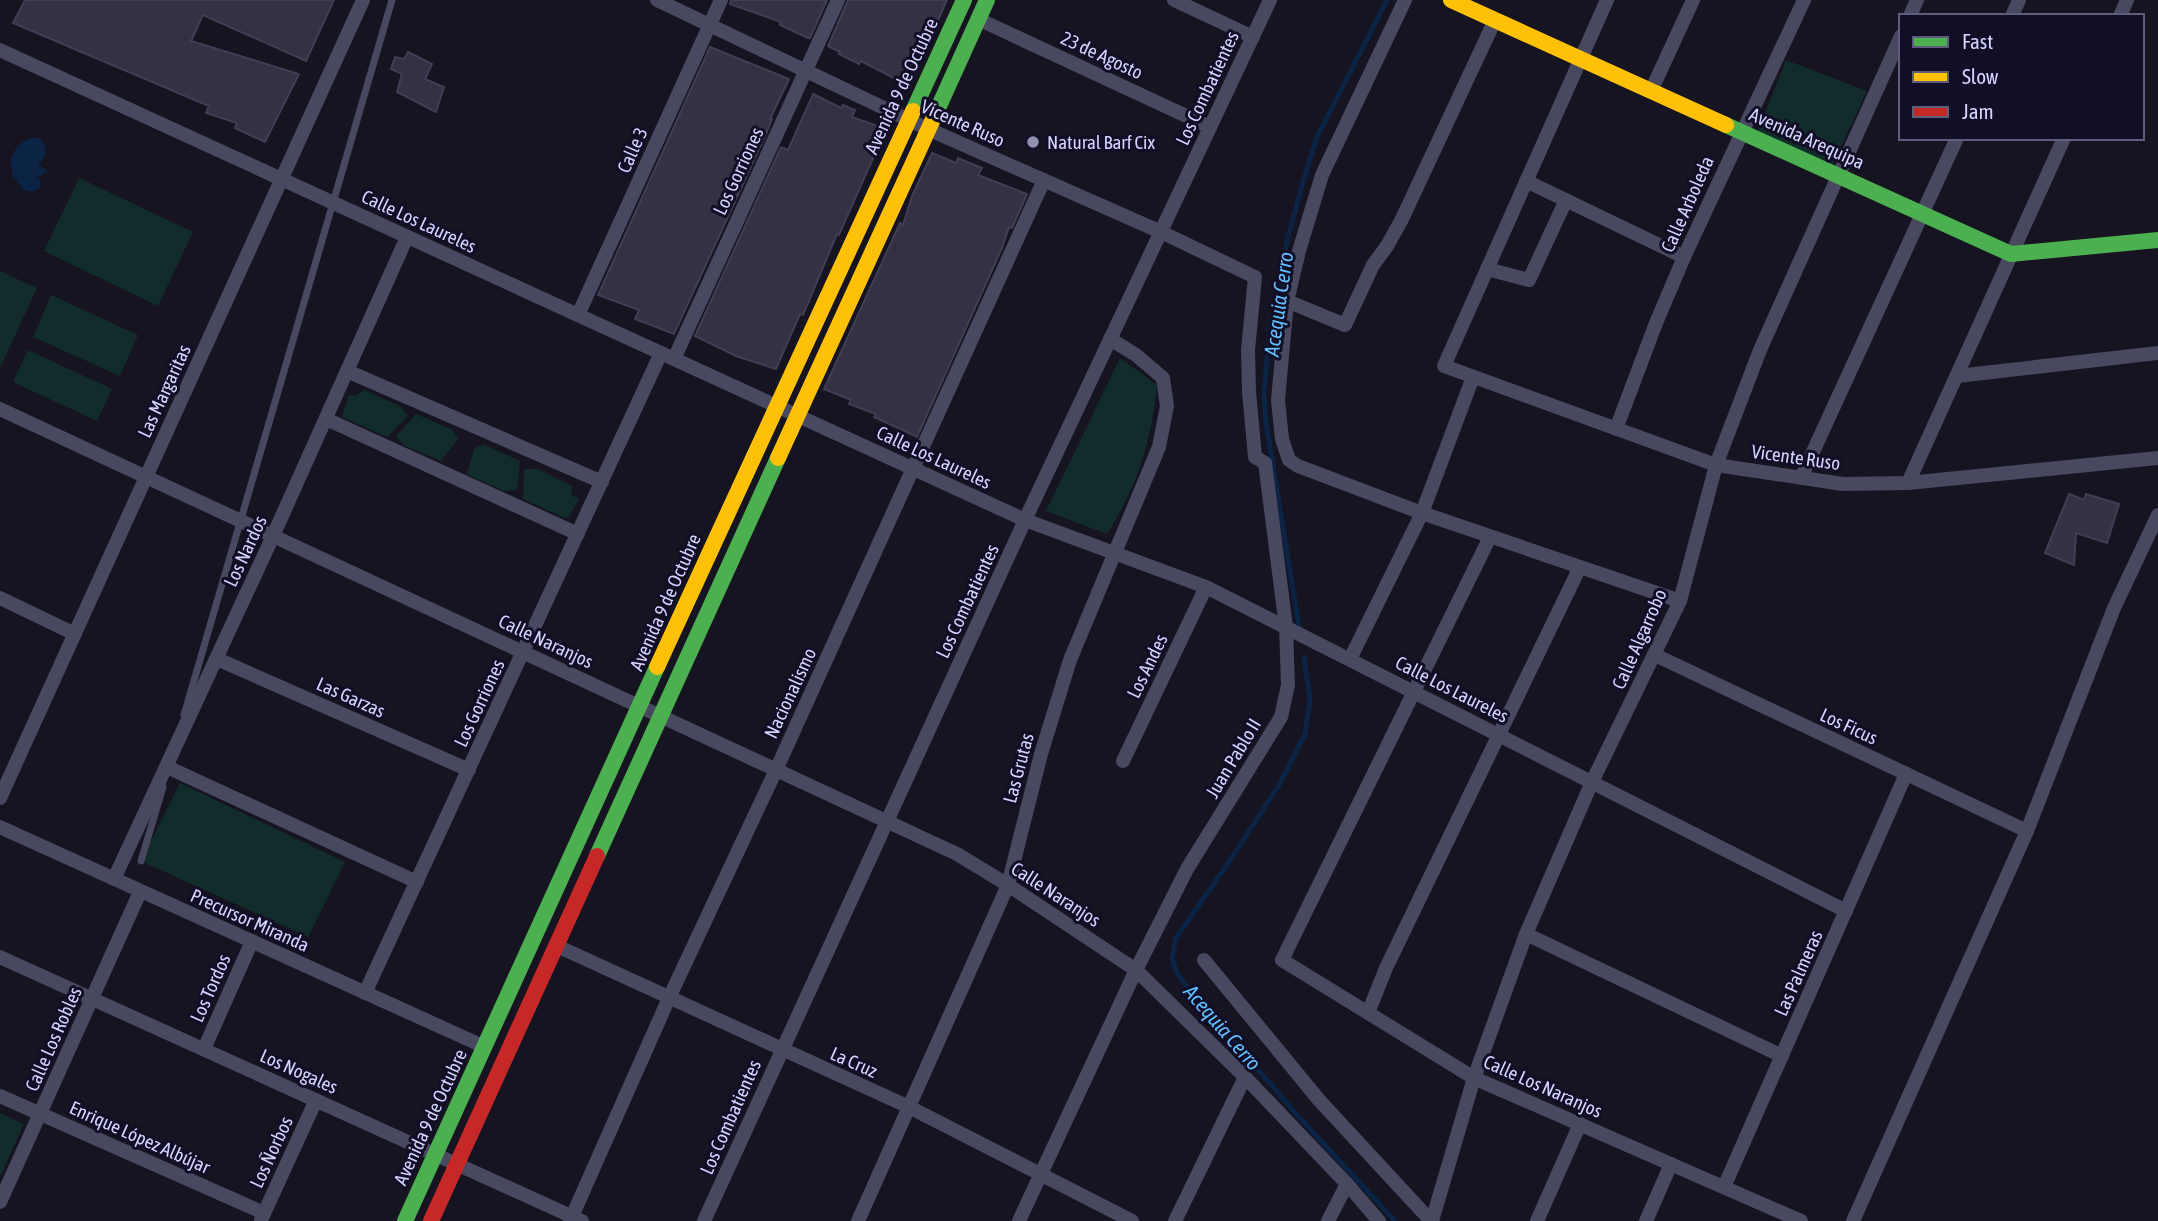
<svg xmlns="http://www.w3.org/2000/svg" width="2158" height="1221" font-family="'Asap Condensed',sans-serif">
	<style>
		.green { fill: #122c2b }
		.water { fill: #0b2345 }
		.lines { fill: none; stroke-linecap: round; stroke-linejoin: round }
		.stream { stroke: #0b2345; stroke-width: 5 }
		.building { fill: #333142; stroke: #403e54; stroke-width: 2 }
		.lane { stroke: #484861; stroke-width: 7 }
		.street { stroke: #484861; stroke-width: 14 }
		.fast { stroke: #4caf50; stroke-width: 16 }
		.slow { stroke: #ffc107; stroke-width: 16 }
		.jam { stroke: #c62828; stroke-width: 16 }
		.poi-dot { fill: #9290b1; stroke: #110e26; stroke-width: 2.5 }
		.labels { text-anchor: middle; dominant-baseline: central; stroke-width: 6; stroke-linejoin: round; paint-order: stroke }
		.street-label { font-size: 19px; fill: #d5d3ff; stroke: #110e26 }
		.poi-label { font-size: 19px; fill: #d5d3ff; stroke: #110e26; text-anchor: start }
		.water-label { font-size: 21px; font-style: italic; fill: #61beff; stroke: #110e26 }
	</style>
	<rect width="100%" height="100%" fill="#151420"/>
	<g class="green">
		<polygon points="1786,60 1867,91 1831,168 1756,135"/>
		<polygon points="79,178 193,232 158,306 44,251"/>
		<polygon points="0,271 37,288 0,368"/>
		<polygon points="51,295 138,335 120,376 33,337"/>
		<polygon points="28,350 112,389 97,421 13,382"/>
		<path d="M1120 358 1157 385C1151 443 1138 484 1107 534L1046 511Z"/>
		<polygon points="364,390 400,406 408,416 387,437 342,417 349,395 356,396"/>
		<polygon points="416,414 453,430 458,439 441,461 405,446 396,436"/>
		<polygon points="483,444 520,461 517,490 504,491 467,474 474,449"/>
		<polygon points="524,469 538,469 572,486 571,495 579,499 569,517 565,518 523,499"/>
		<polygon points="180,783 345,862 308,937 141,861"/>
		<polygon points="0,1113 24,1124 0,1177"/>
	</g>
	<path class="water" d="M35 137 40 138 46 148 45 156 38 166 46 169V172L41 176 33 175 40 178 41 187 32 192 24 190 15 179 22 178H14C6 158 15 142 35 137Z"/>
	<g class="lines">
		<g class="stream">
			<polyline points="1299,627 1266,422 1264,392 1270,328 1288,237 1302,186 1316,139 1387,0"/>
			<polyline points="1304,657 1310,700 1305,734 1279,785 1226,866 1176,938 1172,958 1177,974 1202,1004 1297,1115 1395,1221"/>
		</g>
	</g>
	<g class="building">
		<polygon points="25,0 334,0 306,61 203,15 191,41 299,74 265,142 235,128 237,123 206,113 209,106 13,23"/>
		<polygon points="731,0 827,0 810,38 808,38 780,25 781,22 730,4"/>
		<polygon points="848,0 947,0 909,86 861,61 859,64 839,54 840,52 828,46"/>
		<polygon points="710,47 789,79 770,119 772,119 766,134 674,334 635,319 639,310 598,295"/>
		<polygon points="408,52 432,64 425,79 444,87 436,112 397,92 402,74 391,69 395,57 404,59"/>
		<polygon points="813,94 841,108 843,105 855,110 852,117 886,129 839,235 837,234 803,315 800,314 776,369 736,356 695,336 781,147 788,150"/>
		<polygon points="932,153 956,163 958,158 982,168 978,175 1027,194 1012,228 1009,227 1002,248 917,437 874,417 876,414 849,404 851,400 824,389 900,223 903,225 912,196"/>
		<polygon points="2069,494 2084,500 2086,494 2119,504 2107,543 2076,533 2074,565 2045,553"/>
	</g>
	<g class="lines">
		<g class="lane">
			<polyline points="184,715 392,0"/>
			<polyline points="141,861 163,787"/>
		</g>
		<g class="street">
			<polyline points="657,0 928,129 1161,232 1255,277 1248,350 1249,392 1255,457 1265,463 1286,627 1288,685 1281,717 1187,869 1136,970 1019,1221"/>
			<polyline points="1174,0 1253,37"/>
			<polyline points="1405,0 1322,175 1299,251 1287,301 1278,400 1282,439 1289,460 1298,466 1422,513 1680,601"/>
			<polyline points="1607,0 1444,366 1716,465 1843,484 1908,483 2158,458"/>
			<polyline points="1910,16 1917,0"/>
			<polyline points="2012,16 2019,0"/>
			<polyline points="2120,16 2127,0"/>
			<polyline points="978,19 1210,127"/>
			<polyline points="0,50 1025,520 1206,587 1846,911"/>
			<polyline points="1651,91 1693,0"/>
			<polyline points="1526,181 1684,257"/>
			<polyline points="1487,269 1529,280 1566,200"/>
			<polyline points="1287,301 1345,325 1373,265 1387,246 1402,219 1495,20"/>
			<polyline points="578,315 721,0"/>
			<polyline points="674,359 838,0"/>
			<polyline points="347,371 602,482"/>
			<polyline points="1957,376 2158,353"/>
			<polyline points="0,409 957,854 1008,885 1136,970 1245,1077 1347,1184 1379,1221"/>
			<polyline points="326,419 578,534"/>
			<polyline points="1616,429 1656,323 1684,257 1804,0"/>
			<polyline points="1801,478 1957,138"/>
			<polyline points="1908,483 2064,138"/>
			<polyline points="1490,537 1282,960 1474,1078 1801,1221"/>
			<polyline points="0,598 75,634"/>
			<polyline points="1655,655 2027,831"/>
			<polyline points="217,659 469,770"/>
			<polyline points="1350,659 1422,513 1473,377"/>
			<polyline points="1123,761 1206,587"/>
			<polyline points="167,767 417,882"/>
			<polyline points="0,798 363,0"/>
			<polyline points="0,827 485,1047"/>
			<polyline points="114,879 273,536 407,237"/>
			<polyline points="1526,934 1782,1056"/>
			<polyline points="557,946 909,1107 1132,1221"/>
			<polyline points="0,957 582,1221"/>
			<polyline points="1204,960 1319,1100 1431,1221"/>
			<polyline points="365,993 661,353"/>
			<polyline points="1368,1013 1386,968 1580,567"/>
			<polyline points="204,1049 252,941"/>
			<polyline points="0,1096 264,1213"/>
			<polyline points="1724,1187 1906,774"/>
			<polyline points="0,1202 140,892"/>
			<polyline points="261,1220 316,1100"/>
			<polyline points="570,1221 669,998 776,770 1044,180"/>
			<polyline points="704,1221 1025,520 1270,0"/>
			<polyline points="858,1221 1008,885 1041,754 1070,660 1159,447 1167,406 1163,378 1136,355 1110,339"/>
			<polyline points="1175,1221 1245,1077"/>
			<polyline points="1328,1221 1347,1184"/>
			<polyline points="1432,1221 1474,1078 1526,934 1592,782 1680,601 1716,465 1760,350 1901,36"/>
			<polyline points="1537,1221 1580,1124"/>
			<polyline points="1646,1221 1671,1164"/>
			<polyline points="1853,1221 2027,831 2114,608 2158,515"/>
		</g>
		<g class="fast">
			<polyline points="913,111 964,0"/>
			<polyline points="935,115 987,0"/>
			<polyline points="1726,125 2011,254 2158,240"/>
			<polyline points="597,856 778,458"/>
			<polyline points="405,1221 657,667"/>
		</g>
		<g class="slow">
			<polyline points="1451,0 1726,125"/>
			<polyline points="778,458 935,115"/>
			<polyline points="657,667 913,111"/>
		</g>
		<polyline class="jam" points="431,1221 597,856"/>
	</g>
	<circle class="poi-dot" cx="1033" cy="142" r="7"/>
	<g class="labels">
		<g class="street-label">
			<text transform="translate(1102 55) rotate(25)">23 de Agosto</text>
			<text transform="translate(901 86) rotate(-65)">Avenida 9 de Octubre</text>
			<text transform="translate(1207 88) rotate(-65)">Los Combatientes</text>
			<text transform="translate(963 123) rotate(24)">Vicente Ruso</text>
			<text transform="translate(1807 138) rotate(24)">Avenida Arequipa</text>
			<text transform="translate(632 150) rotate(-66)">Calle 3</text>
			<text transform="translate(738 171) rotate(-65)">Los Gorriones</text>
			<text transform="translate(1687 204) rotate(-66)">Calle Arboleda</text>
			<text transform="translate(419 221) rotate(25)">Calle Los Laureles</text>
			<text transform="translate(164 391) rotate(-65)">Las Margaritas</text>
			<text transform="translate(934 457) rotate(25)">Calle Los Laureles</text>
			<text transform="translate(1796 457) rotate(8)">Vicente Ruso</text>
			<text transform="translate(245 551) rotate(-65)">Los Nardos</text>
			<text transform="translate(967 601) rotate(-65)">Los Combatientes</text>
			<text transform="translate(665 602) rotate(-66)">Avenida 9 de Octubre</text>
			<text transform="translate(1639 639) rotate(-66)">Calle Algarrobo</text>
			<text transform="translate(546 641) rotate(25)">Calle Naranjos</text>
			<text transform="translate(1147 666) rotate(-64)">Los Andes</text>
			<text transform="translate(1452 689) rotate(27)">Calle Los Laureles</text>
			<text transform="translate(790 693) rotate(-65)">Nacionalismo</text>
			<text transform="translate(351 697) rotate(24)">Las Garzas</text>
			<text transform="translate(479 703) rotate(-65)">Los Gorriones</text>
			<text transform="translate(1849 726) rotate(25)">Los Ficus</text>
			<text transform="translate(1233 758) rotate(-59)">Juan Pablo II</text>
			<text transform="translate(1018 768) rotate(-75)">Las Grutas</text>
			<text transform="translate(1056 894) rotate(33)">Calle Naranjos</text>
			<text transform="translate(250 920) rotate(24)">Precursor Miranda</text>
			<text transform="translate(1798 973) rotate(-66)">Las Palmeras</text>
			<text transform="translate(210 988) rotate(-66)">Los Tordos</text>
			<text transform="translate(53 1039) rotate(-66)">Calle Los Robles</text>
			<text transform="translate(854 1062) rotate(24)">La Cruz</text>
			<text transform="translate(299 1071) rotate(24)">Los Nogales</text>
			<text transform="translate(1543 1086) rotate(24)">Calle Los Naranjos</text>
			<text transform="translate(430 1117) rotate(-65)">Avenida 9 de Octubre</text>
			<text transform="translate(730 1117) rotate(-66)">Los Combatientes</text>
			<text transform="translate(140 1137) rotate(24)">Enrique López Albújar</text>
			<text transform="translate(271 1152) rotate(-65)">Los Ñorbos</text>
		</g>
		<g class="poi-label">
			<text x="1047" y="142">Natural Barf Cix</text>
		</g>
		<g class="water-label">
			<text transform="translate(1278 304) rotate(-82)">Acequia Cerro</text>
			<text transform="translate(1223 1027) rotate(49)">Acequia Cerro</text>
		</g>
	</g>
	<rect x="1899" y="14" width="245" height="126" fill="#110e26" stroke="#5f5d7d" stroke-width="2"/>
	<rect x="1913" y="37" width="35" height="10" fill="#4caf50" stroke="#5f5d7d" stroke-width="2"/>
	<text x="1962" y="49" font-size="21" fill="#d5d3ff">Fast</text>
	<rect x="1913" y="72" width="35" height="10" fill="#ffc107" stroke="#5f5d7d" stroke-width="2"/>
	<text x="1962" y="84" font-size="21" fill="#d5d3ff">Slow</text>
	<rect x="1913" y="107" width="35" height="10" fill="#c62828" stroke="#5f5d7d" stroke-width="2"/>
	<text x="1962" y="119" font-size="21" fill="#d5d3ff">Jam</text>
</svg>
